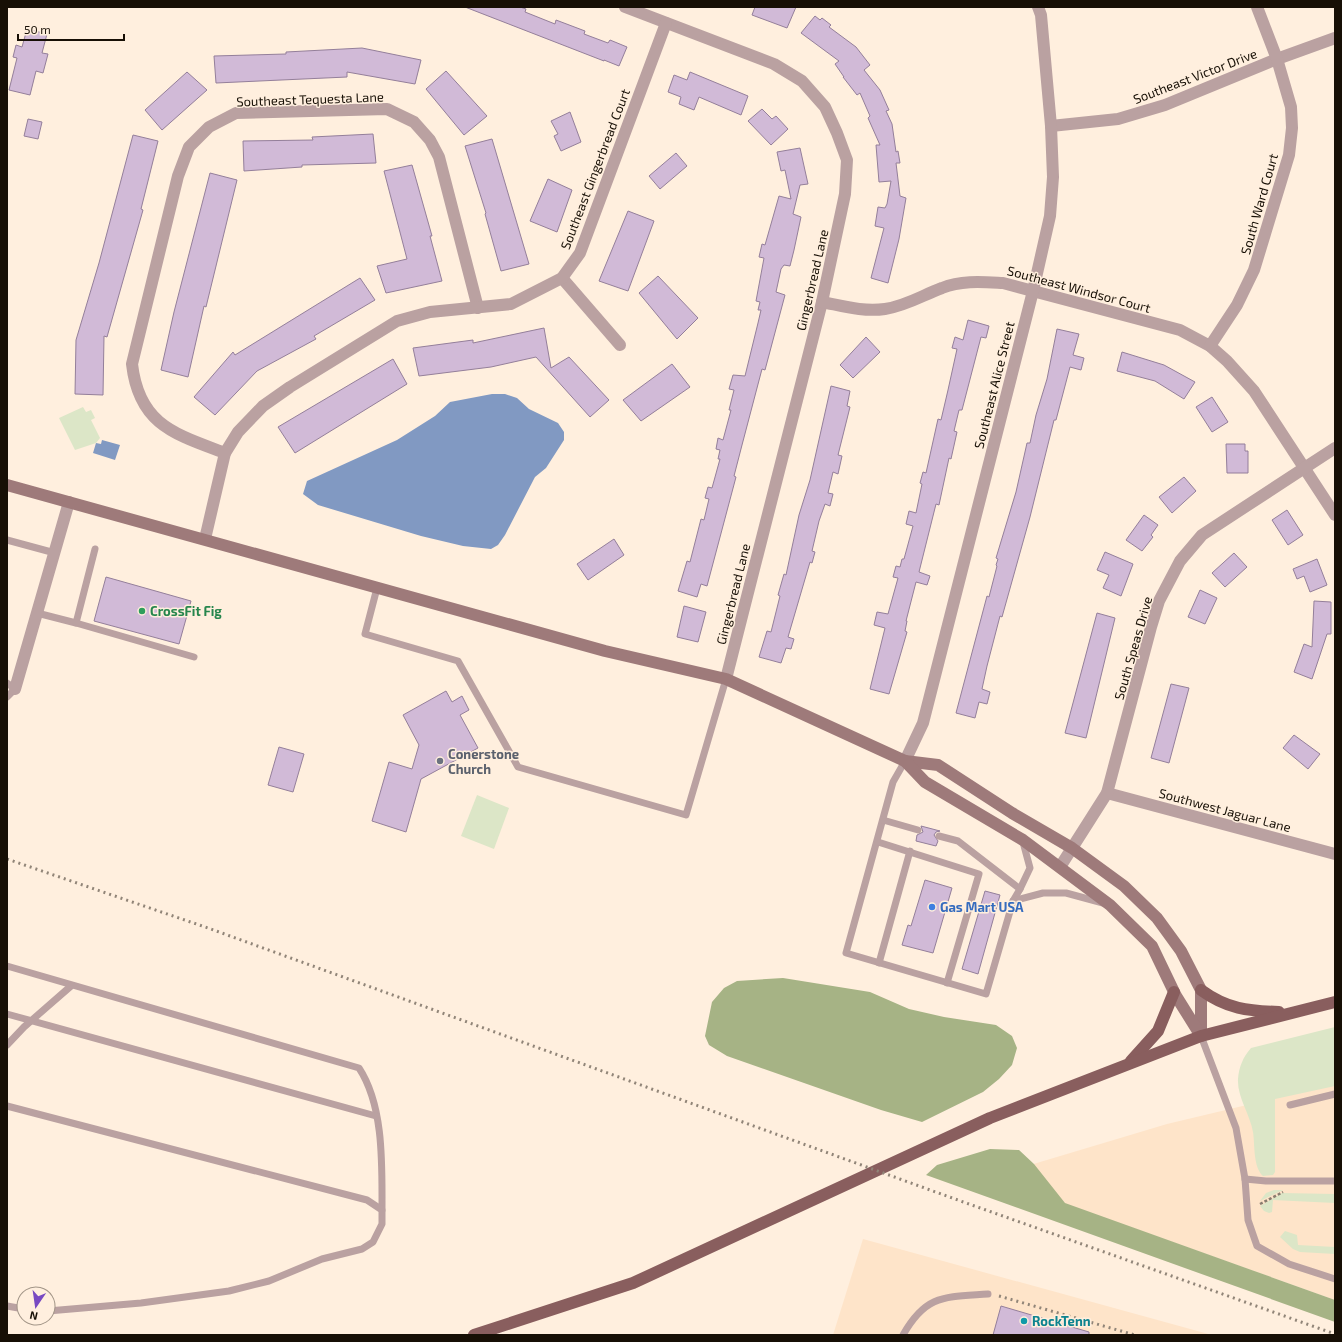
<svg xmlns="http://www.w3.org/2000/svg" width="1342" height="1342" font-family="'Exo 2',sans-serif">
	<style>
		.built { fill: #fee4c9 }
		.green { fill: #dce6c7 }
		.forest { fill: #a6b385 }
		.water { fill: #8199c2 }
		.building { fill: #d1bad7; stroke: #947f9a }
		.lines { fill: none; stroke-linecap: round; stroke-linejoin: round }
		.path { stroke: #897d70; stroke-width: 2.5; stroke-dasharray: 3 2; stroke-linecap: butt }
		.lane { stroke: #baa1a1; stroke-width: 7 }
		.street { stroke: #baa1a1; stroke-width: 12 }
		.secondary { stroke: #9e7a7a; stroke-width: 12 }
		.primary { stroke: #895e5e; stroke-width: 12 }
		.rail { stroke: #918578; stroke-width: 3; stroke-dasharray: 2 4; stroke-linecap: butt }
		.leisure-dot { fill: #2e9e5b; stroke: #ffefde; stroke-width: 1.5 }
		.worship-dot { fill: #6b7280; stroke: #ffefde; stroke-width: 1.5 }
		.shop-dot { fill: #3f7fe0; stroke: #ffefde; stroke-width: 1.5 }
		.culture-dot { fill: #0f9aa8; stroke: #ffefde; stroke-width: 1.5 }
		.labels { text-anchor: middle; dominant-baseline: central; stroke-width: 3; stroke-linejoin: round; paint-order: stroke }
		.street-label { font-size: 13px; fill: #170f05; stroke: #ffefde }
		.leisure-label { font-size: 13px; font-weight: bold; fill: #27864d; stroke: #ffefde; text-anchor: start }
		.worship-label { font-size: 13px; font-weight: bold; fill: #5b616d; stroke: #ffefde; text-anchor: start }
		.shop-label { font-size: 13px; font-weight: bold; fill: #366cbe; stroke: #ffefde; text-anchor: start }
		.culture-label { font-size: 13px; font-weight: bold; fill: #0d838f; stroke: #ffefde; text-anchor: start }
	</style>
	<rect width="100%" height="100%" fill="#ffefde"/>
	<g class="built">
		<polygon points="1335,1084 1335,1300 990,1177 1167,1124"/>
		<polygon points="863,1239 1212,1335 833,1335"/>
	</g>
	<g class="green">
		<polygon points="83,407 86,412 91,410 95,418 91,420 100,438 96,443 75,450 59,418"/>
		<polygon points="477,795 509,808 494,849 461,836"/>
		<path d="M1335 1027V1086L1275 1099V1172L1273 1175 1263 1176C1253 1167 1255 1145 1253 1132 1250 1114 1237 1097 1238 1079 1239 1067 1243 1057 1251 1048Z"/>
		<polygon points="1274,1190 1283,1190 1260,1201 1266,1193"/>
		<polygon points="1282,1193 1335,1194 1335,1203 1273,1200 1272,1212 1269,1213 1264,1211 1260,1206"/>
		<polygon points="1285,1231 1297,1235 1298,1245 1335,1247 1335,1254 1300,1252 1293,1249 1280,1237"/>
	</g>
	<g class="forest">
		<polygon points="783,978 870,992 909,1009 944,1017 996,1025 1012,1036 1017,1048 1012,1065 999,1079 983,1092 922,1122 881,1110 727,1056 709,1045 705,1036 712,1002 724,988 737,981"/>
		<polygon points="990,1149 1019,1150 1034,1164 1065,1203 1335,1300 1335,1322 926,1175 937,1165"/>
	</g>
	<g class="water">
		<polygon points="492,394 505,394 517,398 529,409 558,423 564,432 564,440 546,468 535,477 505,535 498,545 491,549 463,546 421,536 318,505 303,494 307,481 397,440 435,416 450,402"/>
		<polygon points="102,440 120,445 115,460 93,453 96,443 101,444"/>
	</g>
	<g class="building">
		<polygon points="465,7 520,7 526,9 525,12 555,24 556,20 585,31 584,34 608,43 610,40 627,47 619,66 604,60 604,61"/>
		<polygon points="755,7 796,7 787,28 752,15"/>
		<polygon points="815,16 820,20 822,18 831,25 829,27 856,47 870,65 864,70 880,90 889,110 886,111 892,124 896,152 898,151 900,163 896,163 900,196 906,198 899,239 888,283 871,278 884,228 875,226 878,207 885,208 887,204 891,181 879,182 876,145 880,145 868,118 870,116 860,93 857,95 843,77 844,77 835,64 839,61 801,33"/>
		<polygon points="27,29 47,34 42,53 48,54 43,73 36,71 30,95 9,90 17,58 13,57 16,45 22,47"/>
		<polygon points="362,48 421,60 415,84 347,72 347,77 216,83 214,56 286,54 286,52"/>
		<polygon points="446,71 487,116 464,135 426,89"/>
		<polygon points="187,72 207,90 162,130 145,110"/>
		<polygon points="690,72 748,96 741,115 699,97 694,110 679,104 681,97 668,92 674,75 687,80"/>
		<polygon points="762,109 772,119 776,116 788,129 771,145 748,121"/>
		<polygon points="570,112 581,142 561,151 554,136 558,134 551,121"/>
		<polygon points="28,119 42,122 38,139 24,136"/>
		<polygon points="373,134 376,163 302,165 302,167 244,171 243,141 313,140 312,137"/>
		<polygon points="133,135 158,141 141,209 143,210 107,337 104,336 103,395 75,394 76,340 99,263"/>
		<polygon points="492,139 529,264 501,271 485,214 486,213 465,146"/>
		<polygon points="800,148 808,184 800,185 793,214 801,217 794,250 790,266 784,265 781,269 776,292 785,295 765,370 762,369 742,445 734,476 736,477 707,586 701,584 697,597 678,591 687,561 690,562 701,519 704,520 709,499 705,498 708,487 712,488 720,459 718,459 720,450 716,449 718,438 723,440 731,410 729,410 734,390 729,389 733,375 745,376 758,323 761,310 758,310 760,302 756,301 764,258 759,257 762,244 765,245 779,196 791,199 785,170 781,171 777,152"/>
		<polygon points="676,153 687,166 660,189 649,176"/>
		<polygon points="412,165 432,236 430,236 442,281 386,293 377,266 407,259 384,171"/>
		<polygon points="210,173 237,180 206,307 204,306 188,377 161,370 174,312"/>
		<polygon points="548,179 572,190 557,232 530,221"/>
		<polygon points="628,211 654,221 628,291 599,281"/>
		<polygon points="658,276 698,318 677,339 639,293"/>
		<polygon points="360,278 375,300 314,336 316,339 257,371 215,415 194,397 233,352 235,355"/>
		<polygon points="968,320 989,326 986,338 981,337 962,410 959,410 954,431 957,432 951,459 949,458 939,505 936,504 919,572 930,576 927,585 916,582 906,621 907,621 905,631 907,632 889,694 870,689 885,628 874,625 877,612 888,614 898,578 893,577 896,566 900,567 902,559 904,559 913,526 906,524 909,511 916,513 922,484 920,483 923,472 926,473 938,419 941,420 948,390 957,349 952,348 955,337 963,340"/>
		<polygon points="544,328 551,368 569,357 609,400 590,417 536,357 491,367 419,376 413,348 473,340 473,343"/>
		<polygon points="1057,329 1079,334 1073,355 1084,358 1081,370 1070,367 1056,420 1054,420 1030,517 1002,617 1000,616 987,666 982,689 990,692 987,704 979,702 975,718 956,713 987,596 989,597 997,566 996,565 998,559 996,558 1016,492 1027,443 1030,443 1036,415 1047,379"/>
		<polygon points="866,337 880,352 853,378 840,365"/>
		<polygon points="1122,352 1164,365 1195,382 1184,399 1155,381 1117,371"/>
		<polygon points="393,359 407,384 295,453 278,427"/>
		<polygon points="672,364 690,387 641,421 623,400"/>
		<polygon points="831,386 850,391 847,406 850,407 838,455 842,456 838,474 833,472 828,493 833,494 830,506 825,504 819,521 812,551 815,552 812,563 810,562 788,637 794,639 791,649 786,648 781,663 759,657 767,631 771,632 780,596 778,595 784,574 786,575 799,515 810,480"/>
		<polygon points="1212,397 1228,422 1212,432 1196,407"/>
		<polygon points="1226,444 1245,444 1245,451 1248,451 1248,473 1227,473"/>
		<polygon points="1184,477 1196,491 1172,513 1159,497"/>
		<polygon points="1287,510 1303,535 1288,545 1272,520"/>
		<polygon points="1144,515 1158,525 1151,535 1153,537 1142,551 1126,540"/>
		<polygon points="614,539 624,555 588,580 577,564"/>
		<polygon points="1105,552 1133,564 1121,596 1103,588 1109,575 1097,570"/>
		<polygon points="1234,553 1247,567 1225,587 1212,573"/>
		<polygon points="1317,559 1327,585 1310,592 1304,576 1297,579 1293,569"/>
		<polygon points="106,577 191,601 179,644 94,621"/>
		<polygon points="1200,590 1217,598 1205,624 1188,617"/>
		<polygon points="1314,601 1331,602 1331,634 1327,634 1312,679 1294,672 1304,644 1312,647"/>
		<polygon points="684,606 706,612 698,642 677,637"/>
		<polygon points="1097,613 1115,618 1086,738 1065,733"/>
		<polygon points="1171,684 1189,688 1169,763 1151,758"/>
		<polygon points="446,691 452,702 462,696 469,710 460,715 478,748 421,779 406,832 372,821 389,762 412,769 419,745 403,715"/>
		<polygon points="1294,735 1320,754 1308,769 1283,748"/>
		<polygon points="279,747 304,754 293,792 268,785"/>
		<polygon points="921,826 940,831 936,832 934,835 938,841 936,846 916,841 917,835 923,832"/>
		<polygon points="925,880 952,888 933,953 902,945 908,925 911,926"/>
		<polygon points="985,891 1000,895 978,974 962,969"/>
		<polygon points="1001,1306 1089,1332 1089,1335 993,1335"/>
	</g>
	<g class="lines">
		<polyline class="path" points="1260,1204 1283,1192"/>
		<g class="lane">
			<polyline points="7,540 55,553"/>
			<polyline points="377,588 365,634 458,661 518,767 686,815 726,679"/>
			<polyline points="37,613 76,623 95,549"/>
			<polyline points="76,623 194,657"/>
			<polyline points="7,683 15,689 7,697"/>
			<polyline points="905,761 893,782 846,953 986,994 1013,901 1020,889 958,841 939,836"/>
			<polyline points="883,820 918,830"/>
			<polyline points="878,842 979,874 947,983"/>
			<polyline points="1020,889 1030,868 1023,842"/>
			<polyline points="1013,901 1043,893 1066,893 1103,903"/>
			<polyline points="879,963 910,851"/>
			<path d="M7 966 359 1068C384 1106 382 1165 382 1210"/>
			<polyline points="7,1014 376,1116"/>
			<polyline points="1201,1036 1236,1128 1245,1179 1248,1220 1257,1246 1289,1264 1335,1279"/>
			<polyline points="7,1045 24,1027 71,986"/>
			<polyline points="1290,1105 1335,1094"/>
			<polyline points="7,1106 367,1200 382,1210 382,1224 373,1242 362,1249 322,1259 269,1281 229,1291 141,1303 48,1311"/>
			<polyline points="1245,1179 1266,1181 1335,1181"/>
			<polyline points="7,1306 24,1309"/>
			<path d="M903 1335C926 1294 945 1297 988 1294"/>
		</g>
		<g class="street">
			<polyline points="625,7 774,64 802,81 825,107 837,133 847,160 845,194 822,302 726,679"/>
			<polyline points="1051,126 1118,119 1165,105 1277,59 1335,38"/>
			<polyline points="562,278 620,345"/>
			<path d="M822 302C843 306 863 312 885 309 906 306 923 295 942 288 962 280 983 282 1003 283L1180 330 1210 346 1227 361 1254 391 1335 515"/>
			<polyline points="1210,346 1237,305 1254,270 1289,155 1292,128 1291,107 1277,59 1257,7"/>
			<path d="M225 453C175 434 139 425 132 364L178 176 189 147 209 127 236 113 387 109 414 122 430 140 439 157 478 308"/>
			<polyline points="205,539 225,453 238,432 263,406 290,387 397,321 430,312 511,304 562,278 580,253 666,23"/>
			<polyline points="15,689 69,502"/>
			<polyline points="905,761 923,723 1033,291 1050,216 1053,177 1051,126 1041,15 1038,7"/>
			<polyline points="1107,793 1335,854"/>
			<polyline points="1060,867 1107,793 1151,627 1159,601 1180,561 1202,535 1335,448"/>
		</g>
		<g class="secondary">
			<polyline points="7,485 605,651 726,679 905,761 938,765 1012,813 1072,848 1124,886 1157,918 1181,951 1201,990 1201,1036"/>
			<polyline points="905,761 925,782 1023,840 1110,905 1152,946 1176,996 1201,1036"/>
		</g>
		<g class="primary">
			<path d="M1201 990C1227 1009 1248 1011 1279 1012"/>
			<polyline points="1131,1061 1158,1031 1174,992"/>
			<polyline points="474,1335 633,1283 990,1118 1201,1036 1335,1002"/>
		</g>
		<g class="rail">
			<polyline points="7,859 208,928 955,1199 1335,1334"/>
			<polyline points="999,1296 1135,1335"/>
		</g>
	</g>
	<circle class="leisure-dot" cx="142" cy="611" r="4"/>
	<circle class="worship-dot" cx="440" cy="761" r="4"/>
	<circle class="shop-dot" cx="932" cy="907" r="4"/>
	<circle class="culture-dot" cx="1024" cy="1321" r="4"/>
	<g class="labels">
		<g class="street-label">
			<text transform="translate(1195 76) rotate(-21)">Southeast Victor Drive</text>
			<text transform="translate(310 99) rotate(-2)">Southeast Tequesta Lane</text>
			<text transform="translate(595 169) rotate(-69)">Southeast Gingerbread Court</text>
			<text transform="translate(1259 204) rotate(-74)">South Ward Court</text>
			<text transform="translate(812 280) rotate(-77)">Gingerbread Lane</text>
			<text transform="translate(1079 289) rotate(15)">Southeast Windsor Court</text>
			<text transform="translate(994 385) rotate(-76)">Southeast Alice Street</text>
			<text transform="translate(733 594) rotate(-76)">Gingerbread Lane</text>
			<text transform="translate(1133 648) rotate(-74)">South Speas Drive</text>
			<text transform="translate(1225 810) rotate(15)">Southwest Jaguar Lane</text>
		</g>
		<g class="leisure-label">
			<text x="150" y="611">CrossFit Fig</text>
		</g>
		<g class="worship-label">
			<text x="448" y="754">Conerstone<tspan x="448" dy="15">Church</tspan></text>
		</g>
		<g class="shop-label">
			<text x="940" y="907">Gas Mart USA</text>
		</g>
		<g class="culture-label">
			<text x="1032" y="1321">RockTenn</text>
		</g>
	</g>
	<rect width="1342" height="1342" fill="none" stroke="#170f05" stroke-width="16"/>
	<g transform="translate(36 1306) rotate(193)"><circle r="19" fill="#ffefde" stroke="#a29587"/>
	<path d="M0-3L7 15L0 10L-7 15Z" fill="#7849c2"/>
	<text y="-6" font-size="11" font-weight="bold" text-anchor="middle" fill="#170f05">N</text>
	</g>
	<path d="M18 34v6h106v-6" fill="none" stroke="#170f05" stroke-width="2"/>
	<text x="24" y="34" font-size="12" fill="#170f05" stroke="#ffefde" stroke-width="3" paint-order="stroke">50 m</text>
</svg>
